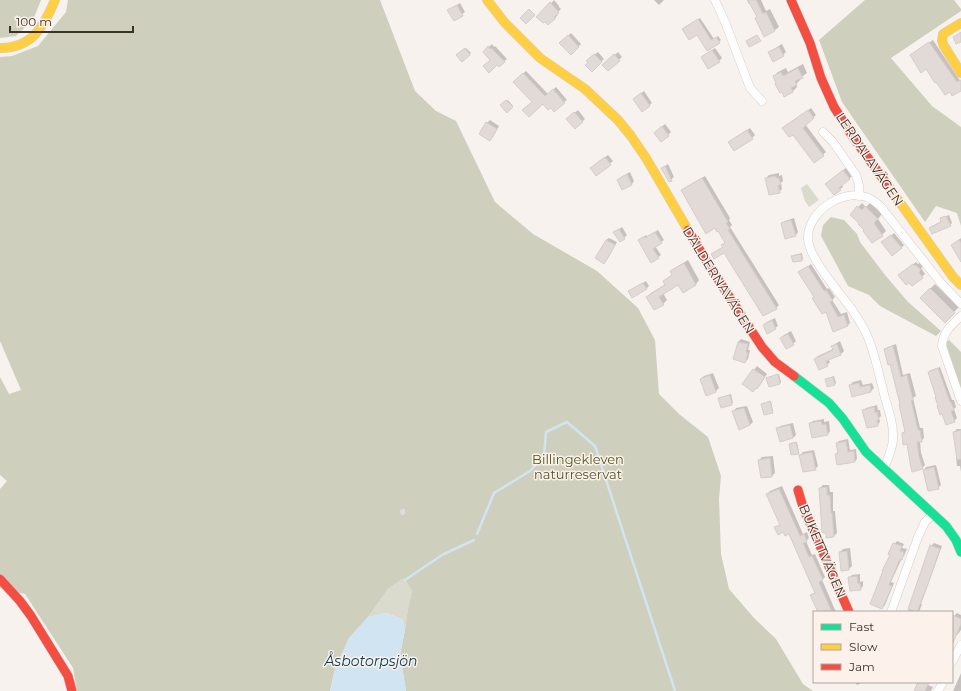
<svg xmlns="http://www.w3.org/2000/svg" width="961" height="691" font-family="Montserrat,sans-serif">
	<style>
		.green { fill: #dadacd }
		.forest { fill: #cecfbc }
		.water { fill: #d1e4f2 }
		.shadow { fill: #0003 }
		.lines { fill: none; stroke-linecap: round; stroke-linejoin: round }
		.stream { stroke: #d1e4f2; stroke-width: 2.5 }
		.building { fill: #e2dad6; stroke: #d4cdc8 }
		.street-casing { stroke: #d5ceca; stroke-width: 9 }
		.fast-casing { stroke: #d5ceca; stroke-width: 10 }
		.slow-casing { stroke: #d5ceca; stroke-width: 10 }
		.jam-casing { stroke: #d5ceca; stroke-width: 10 }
		.street { stroke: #fefdfd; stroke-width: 8 }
		.fast { stroke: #16e098; stroke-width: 9 }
		.slow { stroke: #ffcf43; stroke-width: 9 }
		.jam { stroke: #f24e42; stroke-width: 9 }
		.labels { text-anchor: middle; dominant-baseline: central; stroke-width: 3; stroke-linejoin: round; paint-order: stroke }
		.street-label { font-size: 13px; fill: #3c322c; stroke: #fcf1eb }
		.park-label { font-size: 13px; fill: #4e5623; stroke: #fcf1eb }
		.water-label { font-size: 14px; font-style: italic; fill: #013b57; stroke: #fcf1eb }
	</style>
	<rect width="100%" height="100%" fill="#f8f2ef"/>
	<g class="green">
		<polygon points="807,184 819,200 809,207 805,201 801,188"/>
		<polygon points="404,578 412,591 408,608 405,630 402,619 386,613 368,617 388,589"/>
	</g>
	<g class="forest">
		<polygon points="0,0 41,0 33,20 16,36 0,38"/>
		<polygon points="68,0 380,0 415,91 436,111 456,121 495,202 533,234 597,271 638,308 655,340 659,394 679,414 708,437 721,476 719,499 721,554 729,589 754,618 776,639 803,684 813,691 406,691 400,654 405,630 408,608 412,591 404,578 388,589 368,617 349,638 335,669 330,691 77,691 73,668 25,594 0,588 0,489 7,481 0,475 0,377 9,394 21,390 0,341 0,57 12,56 38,46 66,12"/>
		<polygon points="865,0 954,0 961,9 961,11 891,58 932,106 961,127 961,226 957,213 936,206 925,222 842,102 819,40"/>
		<polygon points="831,217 844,220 857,234 860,242 885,275 908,302 941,331 936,336 880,306 869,295 848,286 821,236 823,225"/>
		<polygon points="949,340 961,352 961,389 947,347 946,342"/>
	</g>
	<polygon class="water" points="385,613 402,619 405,630 400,654 406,691 330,691 335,669 349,638 368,617"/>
	<g class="shadow">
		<polygon points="554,0 559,6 559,7 561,9 556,14 558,15 548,24 538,17"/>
		<polygon points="654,0 664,0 659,5"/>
		<polygon points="747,0 761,0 766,11 770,9 779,27 775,30 764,36 757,17 751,3 749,4"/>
		<polygon points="460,3 465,12 454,20 449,10"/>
		<polygon points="700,18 714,39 718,36 721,40 708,50 697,34 686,27"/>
		<polygon points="571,33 581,44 571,54 561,43"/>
		<polygon points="933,40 961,82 961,90 950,91 911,55"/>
		<polygon points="492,44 494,47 495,46 507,59 499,66 484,52"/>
		<polygon points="782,44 786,52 783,55 769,53 772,50"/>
		<polygon points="466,48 471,53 462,60 458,55"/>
		<polygon points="715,48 722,58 719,61 705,55"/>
		<polygon points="598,52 604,59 592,70 589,63 587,61 594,54 594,55"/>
		<polygon points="618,52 622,57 608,70 604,65"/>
		<polygon points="803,64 807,73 800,78 801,79 796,84 797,87 792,92 777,83 774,76 778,72 786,68 788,72"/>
		<polygon points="526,71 548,94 556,87 567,100 564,102 551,106 543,103 533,102 514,82"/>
		<polygon points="644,91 652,103 642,111 637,96"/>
		<polygon points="508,100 513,106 507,111 502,105"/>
		<polygon points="811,108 816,115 805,124 826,152 815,162 786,126"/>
		<polygon points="578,110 585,119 575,128 567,119"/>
		<polygon points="490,120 499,126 493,137 490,139 487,123"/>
		<polygon points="665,124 671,132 668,135 658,130"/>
		<polygon points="750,128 755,135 752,138 732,140"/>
		<polygon points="608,155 613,161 596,175 594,165"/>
		<polygon points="668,164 674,177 669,181 662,168"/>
		<polygon points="846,168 852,176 842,185 843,187 840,189 829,181"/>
		<polygon points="630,172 634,181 632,184 618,180 621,177"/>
		<polygon points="779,173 779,176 782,175 783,181 781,183 782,189 779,192 766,178 769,175"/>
		<polygon points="705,176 730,218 729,220 732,225 730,227 779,305 776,308 725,252 715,252 723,247 723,245 726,242 718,230 685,188"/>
		<polygon points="862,203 866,207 870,203 882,214 878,219 886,231 882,235 866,229 860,223 851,215"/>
		<polygon points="949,215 952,223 950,225 930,228 932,226 942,221 942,218"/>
		<polygon points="794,218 798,232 796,235 786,238 782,223 785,221"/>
		<polygon points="622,227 627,235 620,241 615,232"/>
		<polygon points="658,230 664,240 655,246 661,255 658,257 639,240 646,235 647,237"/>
		<polygon points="894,233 904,245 901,248 886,240"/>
		<polygon points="609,238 617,242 607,260 604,262 606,240"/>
		<polygon points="961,238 961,252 952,245"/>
		<polygon points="802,253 803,259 802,260 792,256 794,255"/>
		<polygon points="688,260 699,280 696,284 683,291 679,284 663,293 667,300 663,304 647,297 651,293 666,284 664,281 673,274 671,272 675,268"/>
		<polygon points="916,262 918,264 920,263 923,267 921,268 925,274 912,285 902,273"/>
		<polygon points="811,264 827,289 829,288 835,297 832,300 841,314 847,312 850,323 848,325 827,310 815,297 800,272"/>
		<polygon points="646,281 649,286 646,289 632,289"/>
		<polygon points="935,284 959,307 945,321 921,298"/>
		<polygon points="775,318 778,326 775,328 764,325 767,322"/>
		<polygon points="791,331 796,341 793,344 781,338 784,335"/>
		<polygon points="741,339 750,342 748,350 750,350 748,359 745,362 738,342"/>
		<polygon points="840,341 844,351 841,354 828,359 830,362 827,365 815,359 818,356 833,349 832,346 835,344"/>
		<polygon points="896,344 903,375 910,373 916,396 913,398 920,428 923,428 924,438 921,441 920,441 921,453 925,465 922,468 903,433 906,430 901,404 891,363 885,349 888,347"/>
		<polygon points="757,366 767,374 760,385 756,387 743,384"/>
		<polygon points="940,367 952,400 954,400 956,407 954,409 957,418 954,421 929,372 931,370"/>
		<polygon points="713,373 719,388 716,391 707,394 701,379 704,376"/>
		<polygon points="779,374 781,382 780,383 769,386 767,378"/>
		<polygon points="834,376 836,383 835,384 826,379"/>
		<polygon points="861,380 863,385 872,383 874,388 871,391 850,385 853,382"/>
		<polygon points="731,394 733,403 722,407 719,398"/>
		<polygon points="771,401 773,411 772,412 762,404"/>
		<polygon points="877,405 878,410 880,410 881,416 879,418 880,422 877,425 864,410 866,408"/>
		<polygon points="747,406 753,422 750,425 740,428 734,411 736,408"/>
		<polygon points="824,419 824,422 829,421 830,431 828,434 810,424 813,421"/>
		<polygon points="793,423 796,435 793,438 778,429 780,426"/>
		<polygon points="957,429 961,429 961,472 960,466 957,466 956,457 958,455 954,432"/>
		<polygon points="848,439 850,450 856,449 857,459 855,461 838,464 836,454 838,452 837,443 839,441"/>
		<polygon points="797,442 799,452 798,453 790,444 791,443"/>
		<polygon points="814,450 818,466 815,469 800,455 803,452"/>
		<polygon points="773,456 775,473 772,476 759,460 762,457"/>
		<polygon points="936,465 941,485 938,488 924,470 926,467"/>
		<polygon points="823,485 829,485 830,492 833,492 833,511 835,511 837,533 834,536 820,488"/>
		<polygon points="782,486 803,534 807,532 809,538 806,541 812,555 815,554 825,577 822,580 823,582 836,612 819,612 812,595 815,592 789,533 776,528 781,524 767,494 770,491"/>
		<polygon points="897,541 904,544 902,548 907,549 904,556 902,558 891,582 894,583 885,605 882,608 891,554 894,544"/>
		<polygon points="934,543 942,546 921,604 922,604 919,612 908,612 931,546"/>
		<polygon points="850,548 852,566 849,569 840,552 843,549"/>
		<polygon points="860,574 860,582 863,581 863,586 860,589 849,578 852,575"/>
		<polygon points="957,613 961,615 961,630 957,635 956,635 952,643 952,620 954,616"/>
		<polygon points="961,673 961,691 953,691"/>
		<polygon points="855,682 864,682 857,685"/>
		<polygon points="919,682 930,682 928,685 933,687 931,691 915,691"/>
	</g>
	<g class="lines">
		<g class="stream">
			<polyline points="477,534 494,493 530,471 544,456 546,432 567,422 595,446 675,691"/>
			<polyline points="405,580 442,555 474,540"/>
		</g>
	</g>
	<g class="building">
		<polygon points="748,0 756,0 763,14 766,12 775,31 764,37 755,18 757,17"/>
		<polygon points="550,2 557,10 559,13 554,17 556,18 548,25 545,22 543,23 536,17"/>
		<polygon points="457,5 463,16 454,21 447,10"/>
		<polygon points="529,9 535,15 526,24 520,18"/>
		<polygon points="698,19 711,40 716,37 720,43 707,51 697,35 689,40 682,29"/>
		<polygon points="961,32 961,42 956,44 953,37"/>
		<polygon points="568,35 579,47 571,55 559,43"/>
		<polygon points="757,35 761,41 749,47 746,41"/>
		<polygon points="929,42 957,82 961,80 961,91 952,96 950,92 945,95 936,82 935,83 926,69 921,73 910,55"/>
		<polygon points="488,46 490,49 491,48 505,62 499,67 497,65 489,73 483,66 490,60 483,52"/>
		<polygon points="779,47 784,56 773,62 768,52"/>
		<polygon points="465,48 470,55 462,62 456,55"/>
		<polygon points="712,50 720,62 708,69 701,57"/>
		<polygon points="594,54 602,62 592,72 585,65 588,63 586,61"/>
		<polygon points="614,54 620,61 608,71 602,65"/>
		<polygon points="798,68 803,78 795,81 797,85 791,88 793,92 784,97 782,92 780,93 775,84 776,83 773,76 781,72 783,76"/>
		<polygon points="523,73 545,96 553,89 565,103 554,112 551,108 548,110 543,104 529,117 522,110 532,102 513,82"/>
		<polygon points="641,93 650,106 642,112 633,99"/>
		<polygon points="506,100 513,107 507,113 500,105"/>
		<polygon points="808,110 814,118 803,128 824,156 814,163 793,135 789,137 782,128"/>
		<polygon points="574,112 583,122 575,129 566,119"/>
		<polygon points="486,122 497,129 490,141 479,134"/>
		<polygon points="662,126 669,136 661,142 654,133"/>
		<polygon points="747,130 753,139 734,151 728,142"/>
		<polygon points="605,157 611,165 596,176 590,168"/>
		<polygon points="665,166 672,181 669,182 661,168"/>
		<polygon points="843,170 850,179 839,188 841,190 834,195 825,184"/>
		<polygon points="627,174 632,185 622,190 617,180"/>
		<polygon points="776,176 776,178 779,178 781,185 778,185 780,193 769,195 765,178"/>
		<polygon points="702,178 728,222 726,223 730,229 728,230 777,309 763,316 724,253 714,259 711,254 723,247 721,245 725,243 718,231 717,232 715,228 706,234 681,190"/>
		<polygon points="857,206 862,210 865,206 878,219 874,223 883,236 872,243 863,231 864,230 858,224 859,223 850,215"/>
		<polygon points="946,216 951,226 932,234 929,228 941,222 940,218"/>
		<polygon points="791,220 796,236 785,239 781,223"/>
		<polygon points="619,229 625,239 620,242 613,232"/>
		<polygon points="655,232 662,243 653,249 659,258 651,263 638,240 643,237 644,238"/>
		<polygon points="891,235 902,248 892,256 881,242"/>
		<polygon points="606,240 615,245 604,264 595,258"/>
		<polygon points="959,240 961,243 961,262 951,245"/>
		<polygon points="801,254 802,261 793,262 791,256"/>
		<polygon points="684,263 696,285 683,293 678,285 659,297 664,305 654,310 646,297 665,285 663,281 672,275 670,271"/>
		<polygon points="913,264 915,266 916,265 921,270 919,272 923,278 912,286 909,283 906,285 898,275"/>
		<polygon points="808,266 824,291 826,290 833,301 830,302 838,317 844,315 848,326 833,332 826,312 822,314 812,298 814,297 798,272"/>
		<polygon points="643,283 647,289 632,298 628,291"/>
		<polygon points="930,288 955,313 945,323 920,298"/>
		<polygon points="772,320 776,329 767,334 763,325"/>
		<polygon points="788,334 794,345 786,349 780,338"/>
		<polygon points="738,342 748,344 746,352 748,353 745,363 733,359"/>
		<polygon points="837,344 841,355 826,361 828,366 819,370 814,359 833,350 831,346"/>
		<polygon points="893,346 901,377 907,375 913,400 911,400 918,430 920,430 922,442 917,442 919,456 923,469 912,472 910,462 907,444 903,445 902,433 905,432 899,404 900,404 890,364 888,365 884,349"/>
		<polygon points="938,368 950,402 951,402 954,410 951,411 955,422 946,425 942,414 940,415 937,406 938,406 935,397 936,397 928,372"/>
		<polygon points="753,369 765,377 757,389 756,388 753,392 742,384"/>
		<polygon points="778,374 780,384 769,387 766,378"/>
		<polygon points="710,375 716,392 706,396 700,379"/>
		<polygon points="833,377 835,385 827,387 825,379"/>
		<polygon points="859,383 860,387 870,385 871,392 852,397 849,385"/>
		<polygon points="730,395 732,405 721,408 718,398"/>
		<polygon points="770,401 773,413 764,415 761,404"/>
		<polygon points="874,407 875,413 877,412 879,420 877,420 878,426 867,428 862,410"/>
		<polygon points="744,408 750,425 739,430 732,411"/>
		<polygon points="821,421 822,425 826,424 828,435 812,438 809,423"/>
		<polygon points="790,425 793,438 780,442 776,428"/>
		<polygon points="961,430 961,459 957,460 953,432"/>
		<polygon points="846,441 848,452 854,451 855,462 837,465 835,454 838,453 836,443"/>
		<polygon points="796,442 799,454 791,455 789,444"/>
		<polygon points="812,452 816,470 803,472 799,455"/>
		<polygon points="770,458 772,477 761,478 758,460"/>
		<polygon points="934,467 939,489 928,491 923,470"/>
		<polygon points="827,487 827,495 830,495 831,513 832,513 834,537 826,538 826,533 823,533 822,532 819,488"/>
		<polygon points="779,489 800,536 804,534 807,542 803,543 809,557 812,556 823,580 819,582 820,585 832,612 818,612 810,595 815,593 789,534 785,536 783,532 778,535 774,527 780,525 766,494"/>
		<polygon points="405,508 406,513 404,515 402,516 400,514 399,511 401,509"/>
		<polygon points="893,543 902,546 900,551 904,552 902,560 900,559 889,585 892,586 882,609 870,604 883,571 882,571 890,555 888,554"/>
		<polygon points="930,545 940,549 928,584 917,612 915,612 908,609"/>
		<polygon points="847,551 849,570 841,571 839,552"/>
		<polygon points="857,576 858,584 860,583 861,590 850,591 848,577"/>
		<polygon points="952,615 961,619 961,624 952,645"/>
		<polygon points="918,682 929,682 925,691 914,691"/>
	</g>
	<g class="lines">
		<defs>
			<g id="street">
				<polyline points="715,0 725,22 750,88 762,101"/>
				<polyline points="823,132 833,142 856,175 859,185 859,196"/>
				<path d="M961 316C951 326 943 331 942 346L961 401"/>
				<path d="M884 468C888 459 892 450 893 440 894 426 889 411 885 398 880 379 876 358 869 340 865 329 859 320 853 311 841 294 809 259 808 239 807 212 841 189 866 197 872 199 876 202 881 207L941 283 961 304"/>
				<polyline points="891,612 918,537 925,522 933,514"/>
				<polyline points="952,662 961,645"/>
				<polyline points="938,691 943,682"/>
			</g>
			<polyline id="fast" points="794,376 829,403 843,419 866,452 946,526 956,540 961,552"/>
			<g id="slow">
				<polyline points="487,0 505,23 540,58 585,89 618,120 631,136 646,158 688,230"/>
				<polyline points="961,23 943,34 942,41 944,46 961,73"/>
				<path d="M0 48C33 48 44 26 55 0"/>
				<polyline points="886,183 953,277 961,285"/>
			</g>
			<g id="jam">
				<polyline points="791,0 810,43 821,78 834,107 853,137 886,183"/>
				<polyline points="688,230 710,267 762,347 775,362 794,376"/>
				<polyline points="798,490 803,507 849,612"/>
				<polyline points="0,579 20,601 31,616 68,676 72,691"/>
			</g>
		</defs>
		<use href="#street" class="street-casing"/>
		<use href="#fast" class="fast-casing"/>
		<use href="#slow" class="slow-casing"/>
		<use href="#jam" class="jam-casing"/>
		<use href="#street" class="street"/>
		<use href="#fast" class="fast"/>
		<use href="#slow" class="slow"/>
		<use href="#jam" class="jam"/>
	</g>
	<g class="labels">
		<g class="street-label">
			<text transform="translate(870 159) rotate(56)">LERDALAVÄGEN</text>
			<text transform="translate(719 280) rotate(58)">DÄLDERNAVÄGEN</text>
			<text transform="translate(823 551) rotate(67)">BUKETTVÄGEN</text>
		</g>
		<g class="park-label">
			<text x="578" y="459">Billingekleven<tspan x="578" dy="15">naturreservat</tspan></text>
		</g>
		<g class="water-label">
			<text x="371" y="661">Åsbotorpsjön</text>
		</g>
	</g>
	<rect x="813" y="611" width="140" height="72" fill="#fcf1eb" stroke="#afa59f"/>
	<rect x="821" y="624" width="20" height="6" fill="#16e098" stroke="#afa59f"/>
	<text x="849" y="631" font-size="12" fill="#3c322c">Fast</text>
	<rect x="821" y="644" width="20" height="6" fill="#ffcf43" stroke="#afa59f"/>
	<text x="849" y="651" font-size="12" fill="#3c322c">Slow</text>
	<rect x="821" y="664" width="20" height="6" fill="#f24e42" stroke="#afa59f"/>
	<text x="849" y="671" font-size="12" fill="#3c322c">Jam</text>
	<path d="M10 26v6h123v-6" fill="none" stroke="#3c322c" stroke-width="2"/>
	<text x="16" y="26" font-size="12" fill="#3c322c" stroke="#fcf1eb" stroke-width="3" paint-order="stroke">100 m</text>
</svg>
